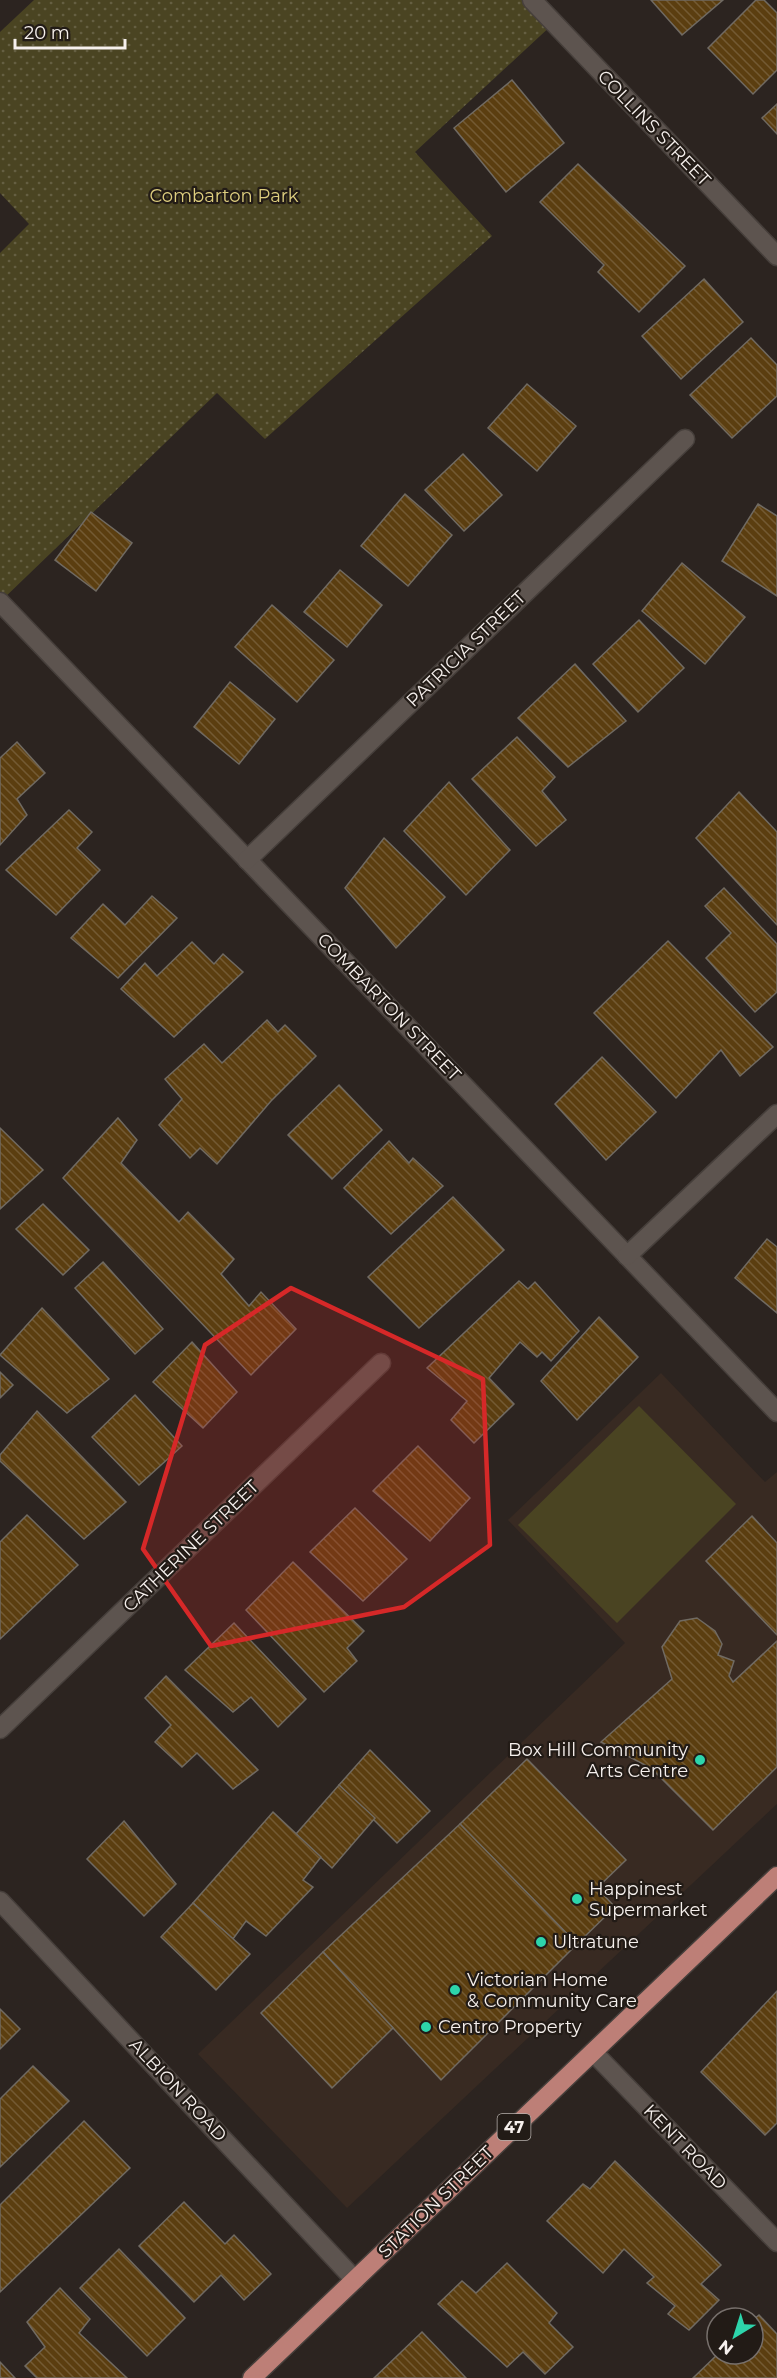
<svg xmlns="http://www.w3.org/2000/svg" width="777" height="2378" font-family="Montserrat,sans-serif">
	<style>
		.built { fill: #382a22 }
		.park { fill: url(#park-dots) }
		.garden { fill: #4a4422 }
		.building { fill: url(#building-back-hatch); stroke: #706a62; stroke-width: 1.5 }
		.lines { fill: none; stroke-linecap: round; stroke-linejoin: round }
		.street-casing { stroke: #463f3b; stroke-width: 21 }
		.secondary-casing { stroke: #463f3b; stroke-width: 21 }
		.primary-casing { stroke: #463f3b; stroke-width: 21 }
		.street { stroke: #5d544f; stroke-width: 18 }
		.secondary { stroke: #5d544f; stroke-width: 18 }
		.primary { stroke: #bd7f77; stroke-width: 18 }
		.marked { fill: #d62828; fill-opacity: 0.2; stroke: #d62828; stroke-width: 4.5; stroke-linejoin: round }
		.poi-dot { fill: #2dd5ab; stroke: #221b16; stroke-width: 2 }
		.labels { text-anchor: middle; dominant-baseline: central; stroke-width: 4.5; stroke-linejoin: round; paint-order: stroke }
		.shield { fill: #221b16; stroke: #b6b0ac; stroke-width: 1.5 }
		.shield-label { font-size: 16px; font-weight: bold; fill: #f6f0ed }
		.street-label { font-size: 18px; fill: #f6f0ed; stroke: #221b16 }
		.park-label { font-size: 18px; fill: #dece7f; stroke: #221b16 }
		.poi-label { font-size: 18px; fill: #f6f0ed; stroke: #221b16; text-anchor: start }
	</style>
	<defs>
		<pattern id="park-dots" width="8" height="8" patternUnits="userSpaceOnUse" patternTransform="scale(1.5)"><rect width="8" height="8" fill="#4a4422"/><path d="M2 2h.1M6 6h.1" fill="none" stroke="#655f42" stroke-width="1.8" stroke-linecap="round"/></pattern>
		<pattern id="building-back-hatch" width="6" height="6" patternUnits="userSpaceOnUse" patternTransform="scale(1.5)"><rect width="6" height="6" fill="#5b3e10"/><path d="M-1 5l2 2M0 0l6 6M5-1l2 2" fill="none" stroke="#735a33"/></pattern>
	</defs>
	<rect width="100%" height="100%" fill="#2c2420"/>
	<polygon class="built" points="661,1373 765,1482 777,1472 777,1804 347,2208 198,2054 625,1643 508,1520"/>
	<polygon class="park" points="34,0 532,0 554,23 415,152 492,236 265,439 217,393 0,602 0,253 29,224 0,193 0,32"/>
	<polygon class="garden" points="639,1406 736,1504 617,1623 518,1525"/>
	<g class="building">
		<polygon points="651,0 723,0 682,35"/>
		<polygon points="756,0 764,0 777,13 777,70 753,94 708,48"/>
		<polygon points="512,80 564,143 506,192 454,128"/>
		<polygon points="777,104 777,134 762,118"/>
		<polygon points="578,164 685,266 639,312 598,272 604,265 540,202"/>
		<polygon points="704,279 743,322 681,379 642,336"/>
		<polygon points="751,338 777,365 777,396 732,438 690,395"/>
		<polygon points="527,384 576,426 537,471 488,428"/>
		<polygon points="463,454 502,495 464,531 425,490"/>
		<polygon points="405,494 452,535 408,586 361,546"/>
		<polygon points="758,504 777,516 777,596 722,561"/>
		<polygon points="91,512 132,543 96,591 55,560"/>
		<polygon points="682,563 745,617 705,664 642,611"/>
		<polygon points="340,570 382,605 347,647 304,612"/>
		<polygon points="272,605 334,660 297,702 235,647"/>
		<polygon points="639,620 684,668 638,712 593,664"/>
		<polygon points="575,664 626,721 568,767 518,718"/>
		<polygon points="230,682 275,719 239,764 194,727"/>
		<polygon points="517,737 555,777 542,791 566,820 536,846 472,779"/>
		<polygon points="17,742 45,773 17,799 27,815 0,845 0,758"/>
		<polygon points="449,782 510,850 466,895 404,831"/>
		<polygon points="739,792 777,832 777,925 696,838"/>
		<polygon points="69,810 92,832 77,848 100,870 56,915 6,870"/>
		<polygon points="384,838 445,897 396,948 345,888"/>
		<polygon points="724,888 777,944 777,992 755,1012 706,958 731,933 705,906"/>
		<polygon points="152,896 177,918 118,978 71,938 103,904 125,925"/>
		<polygon points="668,941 773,1047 740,1076 721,1050 676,1098 594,1013"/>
		<polygon points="192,942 214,964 223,954 243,972 174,1037 121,989 145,963 157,976"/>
		<polygon points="267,1020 278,1032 285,1025 316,1056 271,1101 217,1164 200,1148 190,1158 159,1125 182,1099 165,1079 204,1044 222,1063"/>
		<polygon points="602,1057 656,1112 606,1160 555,1104"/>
		<polygon points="339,1085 382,1130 332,1179 288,1135"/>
		<polygon points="118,1118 137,1140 121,1163 179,1222 188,1212 234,1259 221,1274 249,1306 261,1292 296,1329 251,1375 63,1178"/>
		<polygon points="0,1128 43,1170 0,1209"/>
		<polygon points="389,1141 409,1163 413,1158 443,1186 391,1234 344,1188"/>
		<polygon points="453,1197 504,1250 419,1328 368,1277"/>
		<polygon points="43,1204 89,1250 63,1275 16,1229"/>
		<polygon points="767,1239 777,1247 777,1313 735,1278"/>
		<polygon points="103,1262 163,1329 135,1354 75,1288"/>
		<polygon points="519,1281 528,1289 535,1282 579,1331 551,1361 542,1352 537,1357 520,1342 489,1378 514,1404 474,1443 451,1420 467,1401 427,1368"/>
		<polygon points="42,1308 109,1379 67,1413 0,1355"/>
		<polygon points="599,1317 638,1357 577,1420 541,1381"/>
		<polygon points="192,1342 237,1392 203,1428 153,1382"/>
		<polygon points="0,1372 13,1385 0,1398"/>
		<polygon points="135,1395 182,1446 139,1485 92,1437"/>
		<polygon points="37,1411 126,1502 84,1539 0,1461 0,1455"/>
		<polygon points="418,1446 470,1498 430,1541 373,1491"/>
		<polygon points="355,1508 407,1559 363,1601 310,1552"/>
		<polygon points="27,1515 78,1565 0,1639 0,1542"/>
		<polygon points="752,1516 777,1543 777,1635 706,1561"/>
		<polygon points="293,1562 364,1631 347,1648 357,1661 324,1692 246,1610"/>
		<polygon points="697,1618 715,1631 722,1644 718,1655 734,1661 729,1676 733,1682 777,1641 777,1767 713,1830 651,1768 601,1742 672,1679 662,1647 680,1621"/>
		<polygon points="234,1623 306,1699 278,1727 251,1697 233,1712 185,1670"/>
		<polygon points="166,1676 258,1770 233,1789 197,1753 182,1767 155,1742 171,1725 145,1698"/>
		<polygon points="370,1750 430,1811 397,1843 339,1785"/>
		<polygon points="527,1759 626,1860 597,1888 615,1907 577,1944 460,1824"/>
		<polygon points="339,1785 375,1818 332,1868 296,1834"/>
		<polygon points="273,1812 321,1857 303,1880 313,1887 266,1936 246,1921 233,1939 193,1903"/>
		<polygon points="124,1821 176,1884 144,1916 87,1859"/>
		<polygon points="460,1824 577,1944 441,2080 323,1952"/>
		<polygon points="193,1903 250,1954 216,1990 161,1937"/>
		<polygon points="323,1952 393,2028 332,2088 261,2013"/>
		<polygon points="777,1991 777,2123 765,2135 701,2072"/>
		<polygon points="0,2009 20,2029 0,2049"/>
		<polygon points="33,2066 69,2101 0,2167 0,2099"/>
		<polygon points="84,2121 130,2168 0,2292 0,2205"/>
		<polygon points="615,2161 721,2265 701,2284 719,2300 689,2330 668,2314 675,2306 647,2283 654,2277 624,2249 603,2273 547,2221 583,2184 590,2189"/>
		<polygon points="184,2202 225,2244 234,2235 271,2274 244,2300 221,2275 194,2302 139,2246"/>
		<polygon points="119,2249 185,2318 147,2356 80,2288"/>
		<polygon points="507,2263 557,2313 549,2323 573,2347 545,2374 523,2352 507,2367 438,2304 462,2281 476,2293"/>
		<polygon points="60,2288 90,2319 79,2333 127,2378 37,2378 25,2366 45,2347 27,2322"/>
		<polygon points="759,2315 777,2334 777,2378 693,2378 718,2354 753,2354 753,2320"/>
		<polygon points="422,2332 466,2378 374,2378"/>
		<polygon points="0,2362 15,2378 0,2378"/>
	</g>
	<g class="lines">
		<defs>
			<g id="street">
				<polyline points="532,0 777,256"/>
				<polyline points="0,602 777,1412"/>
				<polyline points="247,860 685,439"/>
				<polyline points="627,1256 777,1114"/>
				<polyline points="0,1729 381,1363"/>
				<polyline points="593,2052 777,2242"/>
			</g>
			<polyline id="secondary" points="0,1901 355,2280"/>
			<polyline id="primary" points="252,2378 777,1876"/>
		</defs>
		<use href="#street" class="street-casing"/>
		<use href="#secondary" class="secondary-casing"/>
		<use href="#primary" class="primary-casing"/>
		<use href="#street" class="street"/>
		<use href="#secondary" class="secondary"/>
		<use href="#primary" class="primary"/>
	</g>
	<path class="marked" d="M291 1288 483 1379 490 1545 404 1607 211 1646 143 1549 205 1345Z"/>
	<g class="poi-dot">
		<circle cx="700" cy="1760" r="6"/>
		<circle cx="577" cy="1899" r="6"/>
		<circle cx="541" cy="1942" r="6"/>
		<circle cx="455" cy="1990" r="6"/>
		<circle cx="426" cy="2027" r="6"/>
	</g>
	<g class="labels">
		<rect class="shield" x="497.5" y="2114" width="33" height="26" rx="4.5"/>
		<g class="shield-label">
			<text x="514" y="2127">47</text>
		</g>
		<g class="street-label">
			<text transform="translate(654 128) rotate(46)">COLLINS STREET</text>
			<text transform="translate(466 649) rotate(-44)">PATRICIA STREET</text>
			<text transform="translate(389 1007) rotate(46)">COMBARTON STREET</text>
			<text transform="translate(191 1546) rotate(-44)">CATHERINE STREET</text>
			<text transform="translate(178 2090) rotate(47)">ALBION ROAD</text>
			<text transform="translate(685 2147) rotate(46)">KENT ROAD</text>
			<text transform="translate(436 2202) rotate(-44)">STATION STREET</text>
		</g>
		<g class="park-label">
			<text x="224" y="196">Combarton Park</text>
		</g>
		<g class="poi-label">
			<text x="688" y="1750" text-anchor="end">Box Hill Community<tspan x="688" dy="21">Arts Centre</tspan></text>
			<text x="589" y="1889">Happinest<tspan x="589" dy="21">Supermarket</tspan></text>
			<text x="553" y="1942">Ultratune</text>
			<text x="467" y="1980">Victorian Home<tspan x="467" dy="21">&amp; Community Care</tspan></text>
			<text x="438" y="2027">Centro Property</text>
		</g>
	</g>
	<g transform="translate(735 2336) rotate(218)"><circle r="28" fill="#221b16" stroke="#77706c" stroke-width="1.5"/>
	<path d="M0-4.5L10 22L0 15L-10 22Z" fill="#2dd5ab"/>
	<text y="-9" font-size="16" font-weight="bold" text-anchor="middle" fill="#f6f0ed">N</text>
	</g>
	<path d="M15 39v9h110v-9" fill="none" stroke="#f6f0ed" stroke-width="3"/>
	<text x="24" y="39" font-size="18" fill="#f6f0ed" stroke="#221b16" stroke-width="4.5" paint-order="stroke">20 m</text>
</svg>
